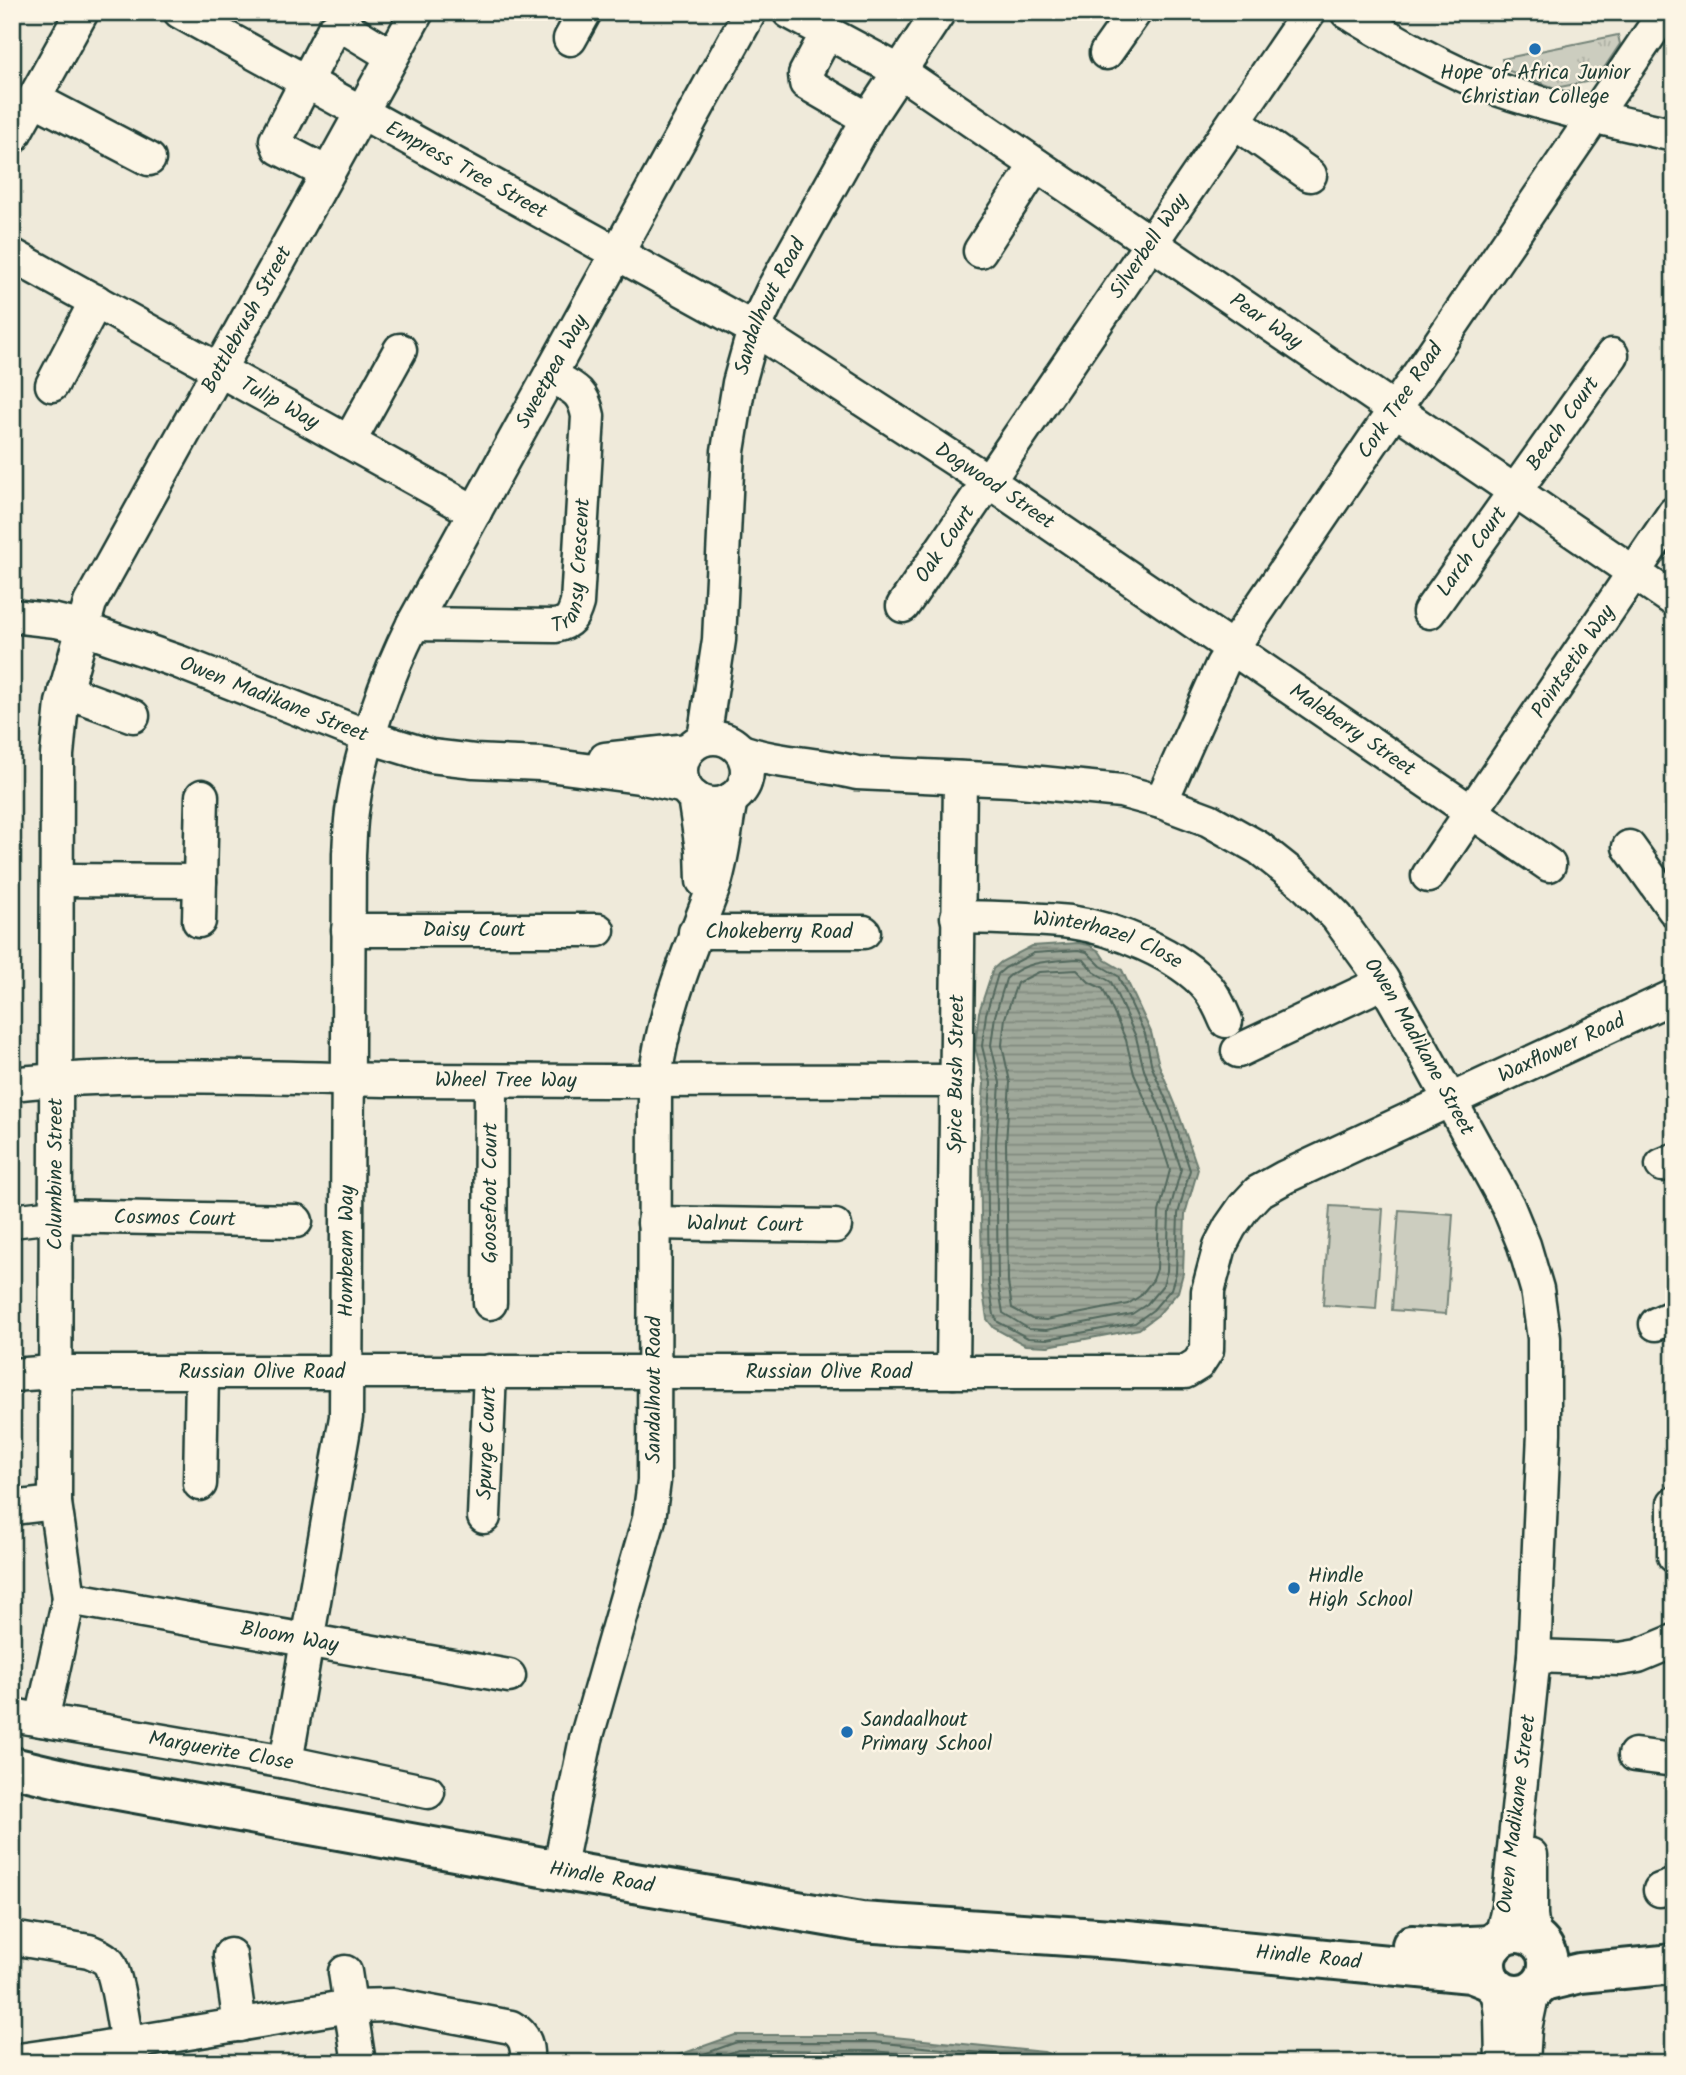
<svg xmlns="http://www.w3.org/2000/svg" width="1686" height="2075" font-family="Kalam,sans-serif">
	<style>
		.green { fill: #cccdbf; stroke: #76857a; stroke-width: 2 }
		.park { fill: url(#park-tufts); stroke: #76857a; stroke-width: 2 }
		.water { fill: url(#water-rules); stroke: #6c7d71; stroke-width: 2 }
		.lines { fill: none; stroke-linecap: round; stroke-linejoin: round }
		.shore { stroke: #52685d; stroke-width: 2 }
		.minor-casing { stroke: #1f3d34; stroke-width: 37 }
		.major-casing { stroke: #1f3d34; stroke-width: 44 }
		.minor { stroke: #fcf5e5; stroke-width: 32 }
		.major { stroke: #fcf5e5; stroke-width: 38 }
		.poi-dot { fill: #1f6fb2; stroke: #fcf5e5; stroke-width: 2.5 }
		.labels { text-anchor: middle; dominant-baseline: central; stroke-width: 5; stroke-linejoin: round; paint-order: stroke }
		.poi-label { font-size: 21px; fill: #1f3d34; stroke: #fcf5e5; text-anchor: start }
		.street-label { font-size: 21px; fill: #1f3d34; stroke: #fcf5e5 }
	</style>
	<defs>
		<pattern id="park-tufts" width="24" height="20" patternUnits="userSpaceOnUse" patternTransform="scale(1.75)"><rect width="24" height="20" fill="#cccdbf"/><path d="M3 7l-1-3M5 7V3M7 7l1-3M15 17l-1-3M17 17v-4M19 17l1-3" fill="none" stroke="#afb1a5"/></pattern>
		<pattern id="water-rules" width="6" height="5" patternUnits="userSpaceOnUse" patternTransform="scale(1.75)"><rect width="6" height="5" fill="#9fa89a"/><path d="M0 2.5h6" fill="none" stroke="#818a7e"/></pattern>
	</defs>
	<rect width="100%" height="100%" fill="#efeada"/>
	<filter id="ink" filterUnits="userSpaceOnUse"><feTurbulence type="fractalNoise" baseFrequency=".0143" numOctaves="2"/><feDisplacementMap in="SourceGraphic" scale="14" xChannelSelector="R" yChannelSelector="G"/><feConvolveMatrix kernelMatrix="1 2 1 2 8 2 1 2 1" color-interpolation-filters="sRGB"/></filter>
	<g filter="url(#ink)">
		<g class="green">
			<polygon points="1330,1206 1383,1209 1376,1309 1323,1305"/>
			<polygon points="1399,1210 1453,1214 1446,1314 1392,1310"/>
		</g>
		<polygon class="park" points="1618,35 1620,44 1596,80 1555,88 1504,69 1502,59"/>
		<g class="water">
			<polygon points="1078,943 1089,945 1099,951 1105,960 1122,970 1151,1032 1159,1065 1176,1106 1198,1169 1185,1214 1183,1273 1178,1292 1158,1315 1139,1329 1048,1346 1025,1345 994,1328 987,1319 982,1285 980,1142 984,1083 975,1047 979,1012 993,969 1001,962 1032,946"/>
			<polygon points="735,2035 874,2035 1044,2052 1073,2063 671,2063 673,2057"/>
		</g>
		<g class="lines">
			<g class="shore">
				<polygon points="1078,950 1087,952 1101,966 1118,976 1145,1034 1152,1067 1170,1109 1190,1170 1178,1214 1176,1273 1171,1289 1153,1310 1135,1323 1047,1339 1028,1338 998,1322 994,1315 989,1284 987,1142 991,1083 982,1046 986,1014 998,974 1005,968 1034,953"/>
				<path d="M1078 959 1084 960 1094 972 1111 982 1136 1037 1144 1070 1162 1112 1181 1169 1169 1213 1167 1271 1163 1285 1147 1304 1132 1314 1046 1330 1029 1329 1003 1313 998 1283 996 1143 1000 1083 991 1045 995 1016 1006 979C1025 960 1053 961 1078 959Z"/>
				<polygon points="1077,970 1089,982 1103,989 1126,1040 1134,1074 1152,1115 1170,1170 1159,1212 1157,1269 1153,1280 1140,1296 1128,1304 1046,1320 1032,1319 1012,1308 1008,1282 1006,1143 1010,1082 1002,1045 1005,1018 1017,983 1039,972"/>
				<polyline points="679,2063 737,2042 874,2042 1042,2059 1053,2063"/>
				<polyline points="704,2063 738,2050 873,2051 993,2063"/>
				<polyline points="734,2063 740,2061 888,2063"/>
			</g>
			<defs>
				<g id="minor">
					<path id="s1" d="M180 12 754 329 988 481 1549 865"/>
					<path id="s2" d="M789 12 899 71 1674 600"/>
					<path d="M1347 12C1393 39 1441 68 1491 87 1550 108 1613 121 1674 135"/>
					<polyline points="827,33 805,74 806,83 868,119"/>
					<polyline points="570,39 585,12"/>
					<polyline points="1106,53 1135,12"/>
					<polyline points="34,99 149,159"/>
					<polyline points="1235,122 1310,175"/>
					<polyline points="12,138 82,12"/>
					<polyline points="327,173 279,148 276,140 333,30 339,27 346,28 392,56"/>
					<polyline points="980,251 1036,165"/>
					<path id="s3" d="M12 255 475 512"/>
					<polyline points="52,385 96,301"/>
					<polyline points="349,442 400,350"/>
					<path id="s4" d="M903 606 1309 12"/>
					<path id="s5" d="M1429 612 1612 355"/>
					<path id="s6" d="M12 616 56 621 73 625 179 662 369 737 431 756 474 761 541 764 639 777 685 787"/>
					<path id="s7" d="M413 624 555 626C570 623 573 617 577 603L588 416C583 390 573 388 551 376"/>
					<polyline points="65,691 133,716"/>
					<circle cx="714" cy="771" r="33"/>
					<path id="s8" d="M704 739 719 640 728 451 739 383 754 329 773 289 868 119 939 12"/>
					<path id="s9" d="M741 751C779 764 818 763 857 773L1011 780 1121 791 1161 802 1209 820 1259 848 1303 883 1337 917 1382 979 1416 1038 1508 1206 1524 1245 1537 1289 1544 1338V1433L1534 1656 1508 1906 1501 1939"/>
					<polyline points="605,759 688,750"/>
					<polyline points="694,797 702,849 703,881"/>
					<path id="s10" d="M1161 802 1222 665 1233 647 1665 12"/>
					<polyline points="1629,847 1674,910"/>
					<path id="s11" d="M1428 876 1674 513"/>
					<polyline points="57,880 200,881"/>
					<path id="s12" d="M957 917C995 918 1033 918 1070 922 1114 928 1179 954 1208 988 1216 998 1221 1009 1226 1021"/>
					<polyline points="199,921 202,796"/>
					<path id="s13" d="M348 930H598"/>
					<path id="s14" d="M695 932H864"/>
					<polyline points="1238,1051 1367,990"/>
					<path id="s15" d="M12 1084C142 1070 274 1079 405 1080 589 1082 773 1080 957 1081"/>
					<polyline points="1662,1165 1674,1160"/>
					<path id="s16" d="M12 1221 54 1216 296 1221"/>
					<path id="s17" d="M654 1223 835 1226"/>
					<path id="s18" d="M490 1303 491 1081"/>
					<polyline points="1656,1324 1674,1316"/>
					<path id="s19" d="M953 1372 960 778"/>
					<path id="s20" d="M12 1375 54 1372H1185L1198 1364 1207 1350 1208 1291 1220 1246 1230 1227 1244 1207 1258 1192 1285 1177 1674 996"/>
					<polyline points="200,1484 202,1372"/>
					<polyline points="1674,1503 1674,1556"/>
					<polyline points="12,1508 55,1503"/>
					<path id="s21" d="M484 1517 490 1371"/>
					<path id="s22" d="M69 1598 509 1676"/>
					<polyline points="1534,1656 1620,1659 1638,1656 1674,1641"/>
					<path id="s23" d="M12 1715 286 1762 428 1792"/>
					<path id="s24" d="M42 1720 69 1598 55 1503 57 755 62 703 90 603 417 12"/>
					<polyline points="1635,1755 1674,1760"/>
					<path id="s25" d="M286 1762 346 1417 349 854C350 838 350 821 353 805 361 748 387 676 413 624L750 12"/>
					<polyline points="1531,1855 1531,1915 1534,1938"/>
					<path id="s26" d="M559 1870 586 1739 649 1519 654 1481 655 1080C663 1012 689 952 713 889 723 861 725 828 731 799"/>
					<polyline points="1660,1890 1674,1885"/>
					<path d="M12 1938 89 1951C96 1954 104 1957 109 1963 118 1978 123 2024 127 2043"/>
					<polyline points="230,1955 240,2025"/>
					<polyline points="345,1972 359,2063"/>
					<polyline points="1497,1988 1501,2014 1502,2063"/>
					<path d="M12 2061 69 2053 350 2006 393 2005 511 2027C526 2035 528 2047 527 2063"/>
					<polyline points="1523,2063 1525,2029 1533,1991"/>
				</g>
				<g id="major">
					<path id="s27" d="M12 1767 80 1783 559 1870 861 1922 1127 1940 1471 1973 1491 1981"/>
					<circle cx="1517" cy="1964" r="31"/>
					<polyline points="1412,1945 1447,1947 1493,1945"/>
					<polyline points="1543,1982 1580,1973 1674,1964"/>
				</g>
			</defs>
			<use href="#minor" class="minor-casing"/>
			<use href="#major" class="major-casing"/>
			<use href="#minor" class="minor"/>
			<use href="#major" class="major"/>
		</g>
	</g>
	<g class="poi-dot">
		<circle cx="1535" cy="49" r="7"/>
		<circle cx="1294" cy="1588" r="7"/>
		<circle cx="847" cy="1732" r="7"/>
	</g>
	<g class="labels">
		<g class="poi-label">
			<text x="1535" y="73" text-anchor="middle">Hope of Africa Junior<tspan x="1535" dy="24">Christian College</tspan></text>
			<text x="1308" y="1576">Hindle<tspan x="1308" dy="24">High School</tspan></text>
			<text x="861" y="1720">Sandaalhout<tspan x="861" dy="24">Primary School</tspan></text>
		</g>
		<g class="street-label">
			<text stroke="none"><textPath href="#s1" startOffset="327">Empress Tree Street</textPath></text>
			<text stroke="none"><textPath href="#s4" startOffset="436">Silverbell Way</textPath></text>
			<text stroke="none"><textPath href="#s8" startOffset="441">Sandalhout Road</textPath></text>
			<text stroke="none"><textPath href="#s24" startOffset="1449">Bottlebrush Street</textPath></text>
			<text stroke="none"><textPath href="#s2" startOffset="569">Pear Way</textPath></text>
			<text stroke="none"><textPath href="#s25" startOffset="1442">Sweetpea Way</textPath></text>
			<text stroke="none"><textPath href="#s10" startOffset="469">Cork Tree Road</textPath></text>
			<text stroke="none"><textPath href="#s3" startOffset="306">Tulip Way</textPath></text>
			<text stroke="none"><textPath href="#s5" startOffset="231">Beach Court</textPath></text>
			<text stroke="none"><textPath href="#s1" startOffset="943">Dogwood Street</textPath></text>
			<text stroke="none"><textPath href="#s4" startOffset="75">Oak Court</textPath></text>
			<text stroke="none"><textPath href="#s5" startOffset="74">Larch Court</textPath></text>
			<text stroke="none"><textPath href="#s7" startOffset="210">Transy Crescent</textPath></text>
			<text stroke="none"><textPath href="#s11" startOffset="259">Pointsetia Way</textPath></text>
			<text stroke="none"><textPath href="#s6" startOffset="276">Owen Madikane Street</textPath></text>
			<text stroke="none"><textPath href="#s1" startOffset="1376">Maleberry Street</textPath></text>
			<text stroke="none"><textPath href="#s13" startOffset="126">Daisy Court</textPath></text>
			<text stroke="none"><textPath href="#s14" startOffset="84">Chokeberry Road</textPath></text>
			<text stroke="none"><textPath href="#s12" startOffset="154">Winterhazel Close</textPath></text>
			<text stroke="none"><textPath href="#s9" startOffset="791">Owen Madikane Street</textPath></text>
			<text stroke="none"><textPath href="#s20" startOffset="1713">Waxflower Road</textPath></text>
			<text stroke="none"><textPath href="#s19" startOffset="298">Spice Bush Street</textPath></text>
			<text stroke="none"><textPath href="#s15" startOffset="494">Wheel Tree Way</textPath></text>
			<text stroke="none"><textPath href="#s24" startOffset="550">Columbine Street</textPath></text>
			<text stroke="none"><textPath href="#s18" startOffset="110">Goosefoot Court</textPath></text>
			<text stroke="none"><textPath href="#s16" startOffset="163">Cosmos Court</textPath></text>
			<text stroke="none"><textPath href="#s17" startOffset="91">Walnut Court</textPath></text>
			<text stroke="none"><textPath href="#s25" startOffset="516">Hombeam Way</textPath></text>
			<text stroke="none"><textPath href="#s20" startOffset="250">Russian Olive Road</textPath></text>
			<text stroke="none"><textPath href="#s20" startOffset="817">Russian Olive Road</textPath></text>
			<text stroke="none"><textPath href="#s26" startOffset="492">Sandalhout Road</textPath></text>
			<text stroke="none"><textPath href="#s21" startOffset="74">Spurge Court</textPath></text>
			<text stroke="none"><textPath href="#s22" startOffset="224">Bloom Way</textPath></text>
			<text stroke="none"><textPath href="#s23" startOffset="212">Marguerite Close</textPath></text>
			<text transform="translate(1517 1814) rotate(-83)">Owen Madikane Street</text>
			<text stroke="none"><textPath href="#s27" startOffset="600">Hindle Road</textPath></text>
			<text stroke="none"><textPath href="#s27" startOffset="1312">Hindle Road</textPath></text>
		</g>
	</g>
	<rect width="1686" height="2075" fill="none" stroke="#fcf5e5" stroke-width="42"/>
	<rect x="21" y="21" width="1644" height="2033" fill="none" stroke="#1f3d34" stroke-width="2.5" filter="url(#ink)"/>
</svg>
